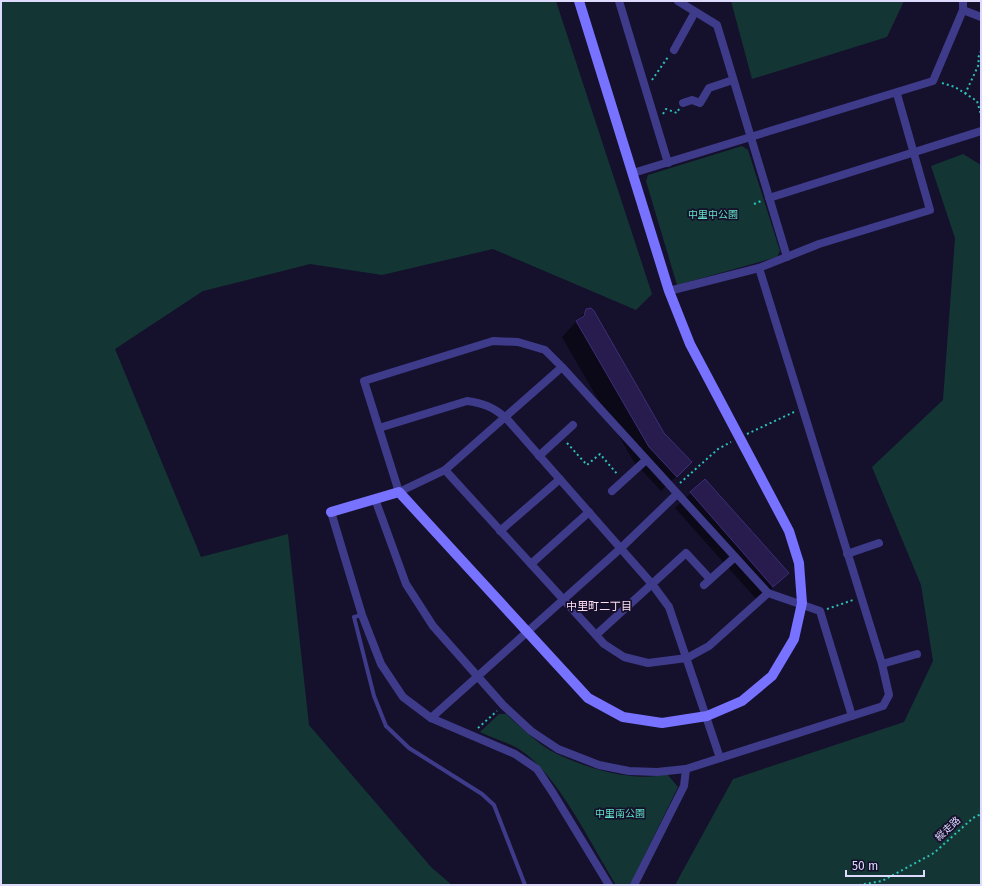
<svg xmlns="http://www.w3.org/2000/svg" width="982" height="886" font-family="'Fira Sans','Noto Sans JP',sans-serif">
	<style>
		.green { fill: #133635 }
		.shadow { fill: #0007 }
		.building { fill: #271c4d; stroke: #3e2e79 }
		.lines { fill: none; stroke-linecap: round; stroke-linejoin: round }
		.path { stroke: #2ec0b9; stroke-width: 2; stroke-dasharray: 2 3; stroke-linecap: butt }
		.lane { stroke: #3f3b8b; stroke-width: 4 }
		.street { stroke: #3f3b8b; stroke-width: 8 }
		.secondary { stroke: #7772ff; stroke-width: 10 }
		.labels { text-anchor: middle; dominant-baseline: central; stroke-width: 3.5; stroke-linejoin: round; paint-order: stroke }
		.park-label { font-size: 10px; fill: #62e3c5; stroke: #15102b }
		.street-label { font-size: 10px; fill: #dfdbff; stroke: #15102b }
		.neighbourhood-label { font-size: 11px; fill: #ffddf2; stroke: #15102b }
	</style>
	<rect width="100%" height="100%" fill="#15102b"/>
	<g class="green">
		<polygon points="1,1 556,1 652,294 636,310 493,249 382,275 310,264 203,291 115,349 201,557 288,534 309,725 431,867 452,885 1,885"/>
		<polygon points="731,1 904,1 887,37 752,79"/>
		<polygon points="742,146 748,150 780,251 777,257 677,285 646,181 648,175"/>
		<polygon points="963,154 981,165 981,885 675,885 733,779 904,722 933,661 921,585 872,467 943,400 955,238 931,166"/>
		<path d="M499 714H506C522 728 537 744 557 754 586 768 635 783 667 774L678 787 630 885H616C591 845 558 774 519 749 507 742 492 738 480 732Z"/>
	</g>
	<g class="shadow">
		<polygon points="587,310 664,433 691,462 661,491 634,462 562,337"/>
		<polygon points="705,480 788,573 758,601 675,508"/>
	</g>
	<g class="building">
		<polygon points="591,308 594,311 664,433 692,462 677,477 649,447 576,321 584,316 586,309"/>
		<polygon points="705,479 789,573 773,587 690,492"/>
	</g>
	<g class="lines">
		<g class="path">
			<polyline points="652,80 668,57"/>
			<polyline points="942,83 955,87 977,101 981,115"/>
			<polyline points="965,94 979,64 978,58 981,51"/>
			<polyline points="663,114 666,109 677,113 679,109"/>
			<polyline points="754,204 761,201"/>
			<polyline points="747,434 794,412"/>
			<polyline points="567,443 587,465 600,454 618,475"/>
			<polyline points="680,483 718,449 731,442"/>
			<polyline points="827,609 853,600"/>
			<polyline points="478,728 497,711"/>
			<polyline points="859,885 882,881 934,853 973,818 979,815 981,811"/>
		</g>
		<polyline class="lane" points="362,615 354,617 374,696 386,726 409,748 482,794 494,805 525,885"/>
		<g class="street">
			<polyline points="619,1 668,163"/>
			<polyline points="678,1 717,25 787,257"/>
			<polyline points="963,10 963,1"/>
			<polyline points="674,50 695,12"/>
			<polyline points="683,103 692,100 700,103 709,88 733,80"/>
			<polyline points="633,173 933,81 963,10 981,17"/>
			<polyline points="769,198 981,131"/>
			<polyline points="669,291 759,268 819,244 930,210 897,94"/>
			<polyline points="562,367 445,470 399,492 364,381 493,341 518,342 545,350 562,367 768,593 820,611 852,716"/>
			<path d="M379 428 467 401C483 403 493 407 506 418L652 584 669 607 720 758"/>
			<polyline points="539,456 573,425"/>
			<polyline points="445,470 604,644 624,657 648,663 687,658 709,646 768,593"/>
			<polyline points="612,491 646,460"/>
			<polyline points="375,499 406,584 433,626 503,705 531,731 558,749 599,765 629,771 657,772 686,769 883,706 889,695 882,664 759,268"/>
			<polyline points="331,512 362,615 381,664 403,697 431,718 515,754 537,769 553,793 609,885"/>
			<polyline points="500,531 560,479"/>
			<polyline points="847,554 879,543"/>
			<polyline points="531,564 589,512"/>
			<polyline points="704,585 735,557"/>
			<polyline points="596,635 686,553 710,579"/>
			<polyline points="882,664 917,654"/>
			<polyline points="431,718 621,548 677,494"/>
			<polyline points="634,885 684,786 686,769"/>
		</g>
		<polyline class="secondary" points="331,512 399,492 588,698 623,717 662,723 707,716 742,701 772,676 794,639 802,603 799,563 789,531 690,344 669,291 579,1"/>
	</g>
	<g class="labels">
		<g class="park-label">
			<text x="713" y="215">中里中公園</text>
			<text x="620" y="814">中里南公園</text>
		</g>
		<g class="street-label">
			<text transform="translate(948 829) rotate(-43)">縦走路</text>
		</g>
		<g class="neighbourhood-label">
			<text x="599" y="606">中里町二丁目</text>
		</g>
	</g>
	<rect width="982" height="886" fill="none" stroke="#dfdbff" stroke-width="4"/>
	<path d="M846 870v6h78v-6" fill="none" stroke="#dfdbff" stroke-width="2"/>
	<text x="852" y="870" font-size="12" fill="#dfdbff" stroke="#15102b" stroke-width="3" paint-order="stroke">50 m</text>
</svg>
